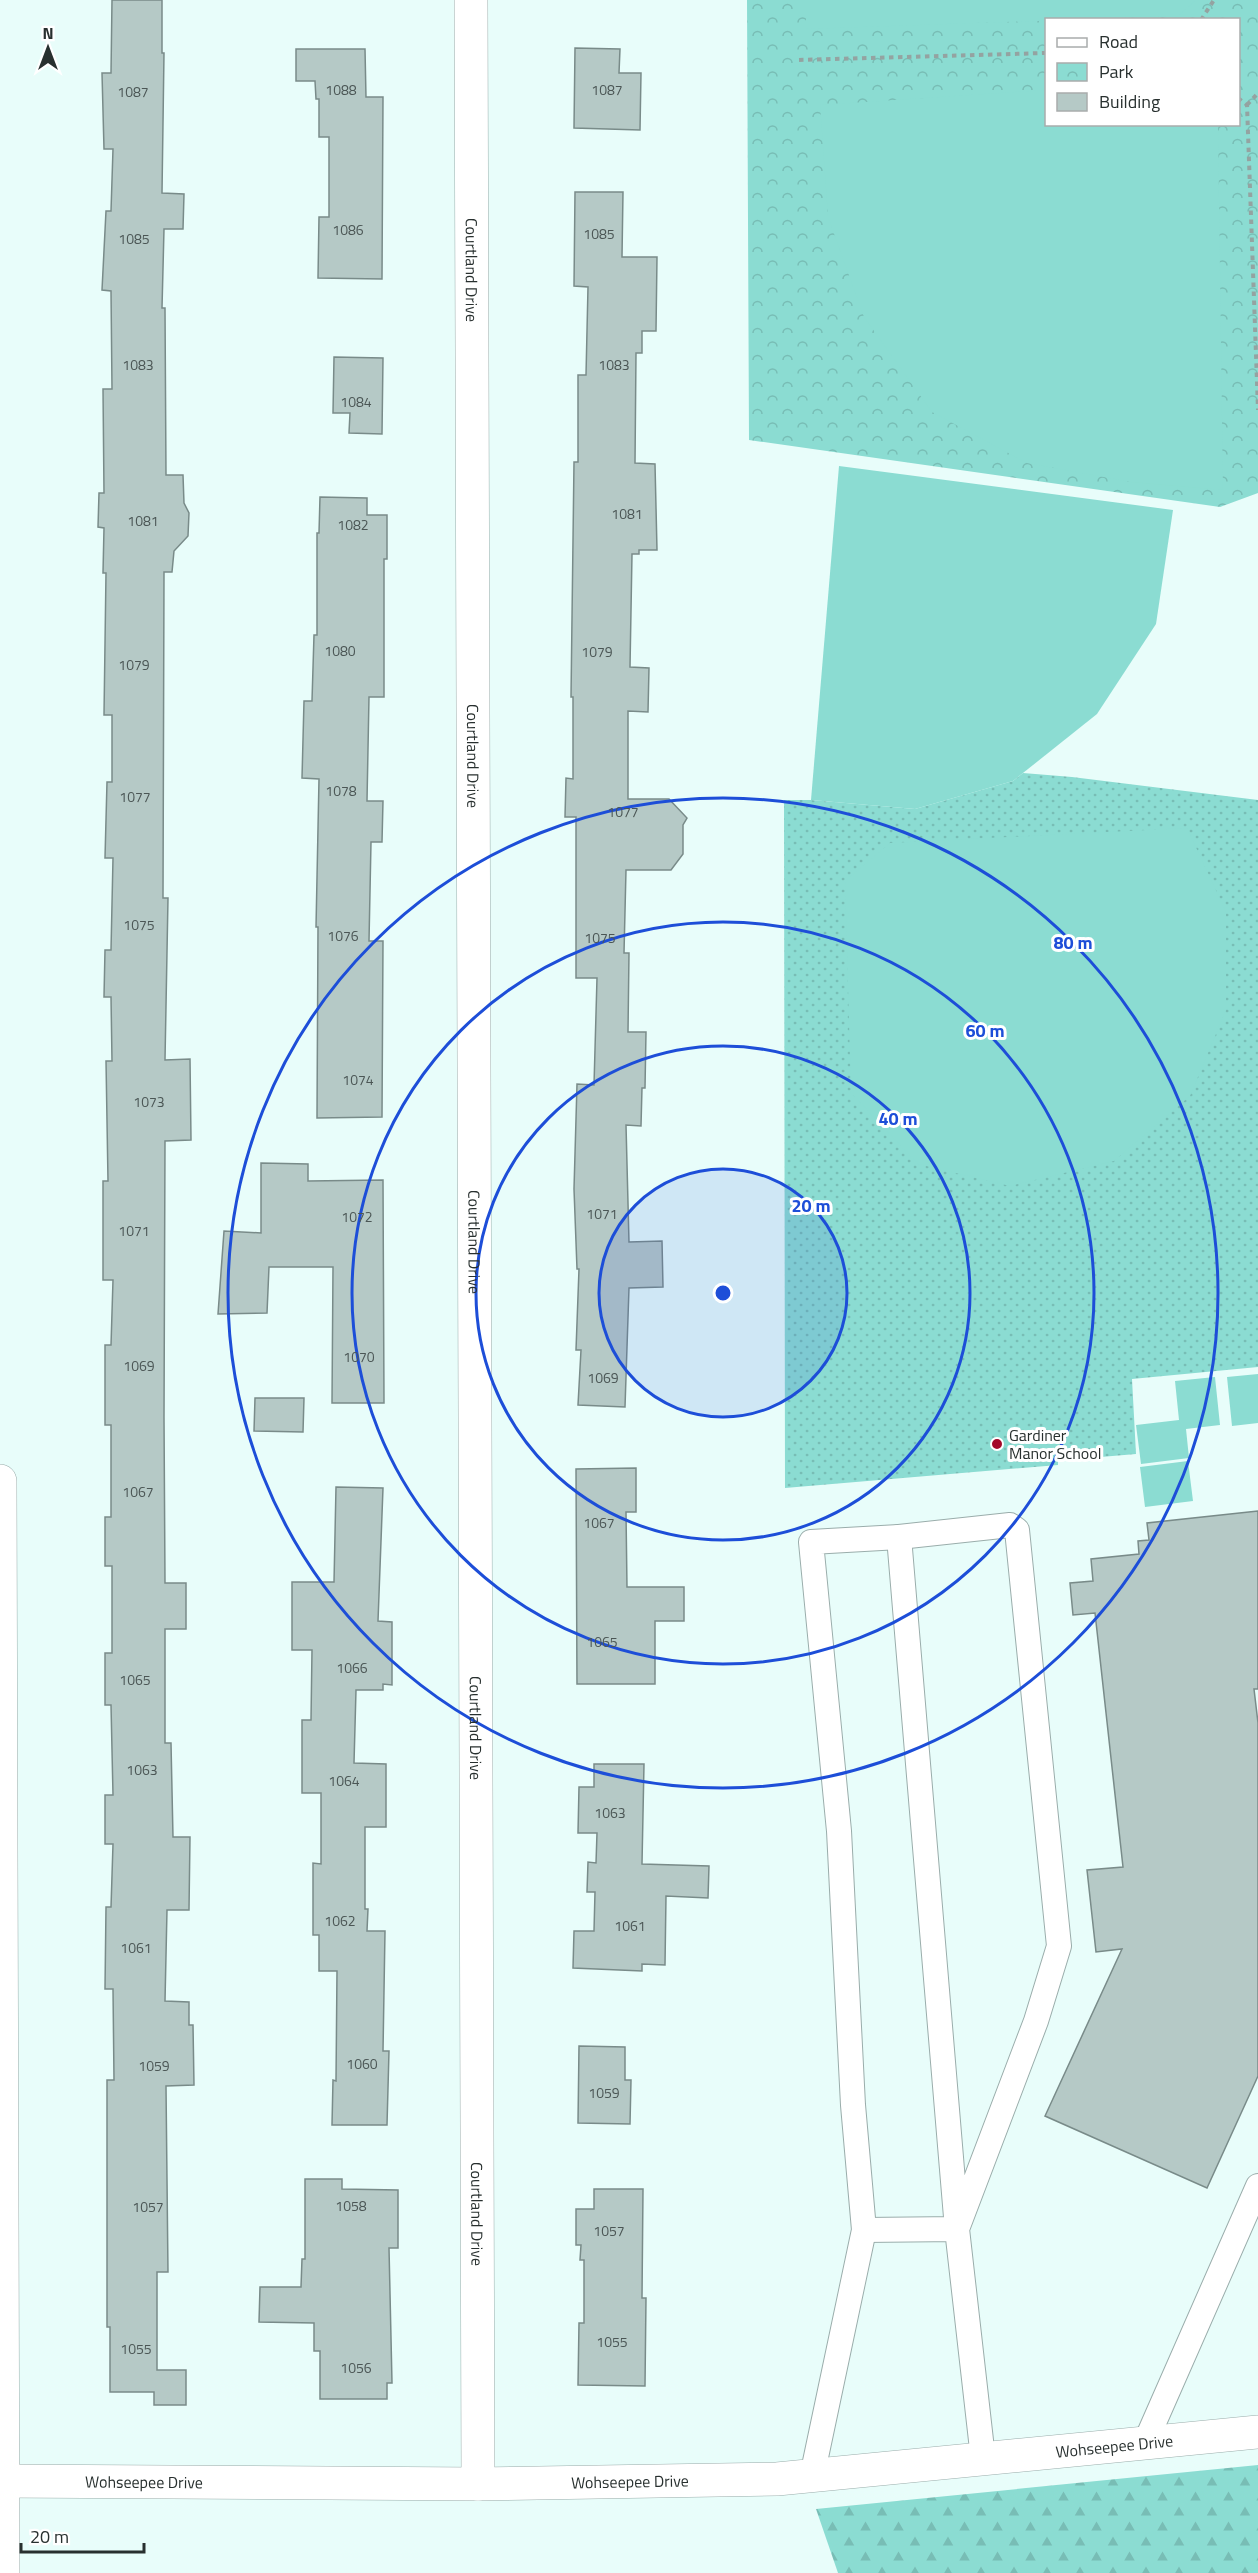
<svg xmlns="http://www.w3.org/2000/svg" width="1258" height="2573" font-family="'Titillium Web',sans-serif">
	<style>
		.grass { fill: url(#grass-dots) }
		.forest { fill: url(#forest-firs) }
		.park { fill: url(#park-crowns); fill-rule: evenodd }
		.pitch { fill: #8bdcd2 }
		.building { fill: #b5c9c6; stroke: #798b89; stroke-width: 1.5 }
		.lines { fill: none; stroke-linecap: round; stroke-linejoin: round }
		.lane-casing { stroke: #9aadab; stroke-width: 26 }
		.street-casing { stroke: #9aadab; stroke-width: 34 }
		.path { stroke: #94a3a1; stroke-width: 4; stroke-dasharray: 4.5 4.5; stroke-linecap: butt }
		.lane { stroke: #fff; stroke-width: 24 }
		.street { stroke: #fff; stroke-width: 33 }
		.ring { fill: none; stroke: #1d4ed8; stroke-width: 3 }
		.poi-dot { fill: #a4082a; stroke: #fff; stroke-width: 2 }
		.labels { text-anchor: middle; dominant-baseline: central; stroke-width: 6; stroke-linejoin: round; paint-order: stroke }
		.number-label { font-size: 14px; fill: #4b5655 }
		.street-label { font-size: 16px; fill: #28302f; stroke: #fff }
		.poi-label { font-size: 16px; fill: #28302f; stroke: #fff; text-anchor: start }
		.centre { fill: #1d4ed8; stroke: #fff; stroke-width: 3 }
		.ring-label { font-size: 18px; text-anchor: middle; font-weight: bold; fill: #1d4ed8; stroke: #fff; stroke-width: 6; stroke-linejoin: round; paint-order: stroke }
	</style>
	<defs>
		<pattern id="grass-dots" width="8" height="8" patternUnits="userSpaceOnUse" patternTransform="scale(1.5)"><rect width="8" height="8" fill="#8bdcd2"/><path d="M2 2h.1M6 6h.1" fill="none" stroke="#78bdb5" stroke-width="1.8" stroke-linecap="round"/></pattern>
		<pattern id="forest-firs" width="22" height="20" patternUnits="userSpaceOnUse" patternTransform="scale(1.5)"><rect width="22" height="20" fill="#8bdcd2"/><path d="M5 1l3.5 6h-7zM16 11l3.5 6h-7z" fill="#78bdb5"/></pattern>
		<pattern id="park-crowns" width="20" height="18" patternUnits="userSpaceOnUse" patternTransform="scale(1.5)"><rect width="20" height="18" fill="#8bdcd2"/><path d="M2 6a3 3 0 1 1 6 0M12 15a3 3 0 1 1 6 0" fill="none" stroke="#78bdb5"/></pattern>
	</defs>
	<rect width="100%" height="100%" fill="#e8fdfa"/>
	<polygon class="grass" points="1023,773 1072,777 1258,800 1258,1367 1132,1379 1136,1454 1065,1460 1063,1453 1058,1454 1058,1465 785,1488 784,800 811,800 915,809 1013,781"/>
	<polygon class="forest" points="1258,2465 1258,2573 838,2573 816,2509"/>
	<path class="park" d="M747 0H1258V493L1220 507 749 440ZM1046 20H1238V124H1046Z"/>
	<g class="pitch">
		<polygon points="806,0 1196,0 1178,16 806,29"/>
		<polygon points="1046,90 1046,124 1218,125 1223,490 1131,482 1027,463 932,412 864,317 828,217 820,105"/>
		<polygon points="839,466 1173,510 1156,624 1097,714 1013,781 915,809 811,800"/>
		<polygon points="1187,828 1226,912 1226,1010 1190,1096 1114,1161 1010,1186 918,1164 851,1093 845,881 890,843"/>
		<polygon points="1258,1374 1258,1423 1232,1426 1227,1377"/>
		<polygon points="1215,1377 1220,1425 1186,1429 1189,1458 1141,1464 1136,1425 1179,1420 1175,1381"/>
		<polygon points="1188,1461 1193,1501 1145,1507 1140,1467"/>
	</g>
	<g class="building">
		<polygon points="112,0 162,0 162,53 164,53 162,193 184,194 183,229 164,229 162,308 165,308 166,475 183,475 184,503 189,513 188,536 174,551 172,572 164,572 163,898 168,898 165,1060 190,1059 191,1140 165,1141 164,1417 165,1583 186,1583 186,1629 165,1629 165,1743 171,1743 173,1837 190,1837 189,1910 167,1910 165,2001 189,2002 189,2025 193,2025 194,2085 166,2086 168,2272 157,2272 157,2370 186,2370 186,2405 154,2405 154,2392 110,2392 110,2327 107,2327 107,2080 114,2080 113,1989 105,1989 106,1907 111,1907 113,1844 105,1844 105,1795 113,1795 111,1705 105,1705 105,1653 112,1653 112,1566 105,1566 105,1517 111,1517 111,1425 105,1425 105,1345 111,1345 113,1280 103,1280 103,1181 108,1181 106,1061 112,1061 111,997 104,997 105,950 111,950 113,858 105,858 107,782 112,782 112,715 104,715 106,573 103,573 104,528 98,527 99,493 104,493 103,389 112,389 111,291 102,290 106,211 111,211 113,149 104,149 102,73 111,73"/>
		<polygon points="575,48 620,49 619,73 641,73 640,130 574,128"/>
		<polygon points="296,49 365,49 366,97 383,97 382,279 318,278 319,217 329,217 329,137 319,137 319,99 316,99 315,81 296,81"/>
		<polygon points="575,192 623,192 622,257 657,257 656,331 642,331 642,353 636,353 635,463 655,464 657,550 639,550 639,554 632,554 630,667 649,668 648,712 628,711 628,799 669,799 687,818 683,825 683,854 671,870 626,870 624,953 629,953 628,1032 646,1032 645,1088 642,1088 641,1126 626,1125 629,1242 662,1241 663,1287 629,1288 625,1407 578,1405 581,1350 576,1350 579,1269 577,1269 574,1189 577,1084 594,1085 597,978 576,978 576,817 565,817 566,778 573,779 573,697 571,697 574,462 578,462 578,375 586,375 588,287 574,286"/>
		<polygon points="334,357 383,358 382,434 349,433 350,413 333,413"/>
		<polygon points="320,497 367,498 367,515 387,515 387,559 384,559 384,697 369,697 367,801 383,801 382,842 371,842 369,941 383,941 382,1117 317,1118 318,927 316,927 319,779 302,778 304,701 312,701 314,635 317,635 317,533 319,533"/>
		<polygon points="261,1163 308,1164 308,1181 383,1180 384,1403 332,1403 333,1267 269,1267 267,1313 218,1314 224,1231 261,1233"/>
		<polygon points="255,1398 304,1398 303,1432 254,1431"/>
		<polygon points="636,1468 636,1512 626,1512 627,1587 684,1587 684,1621 655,1621 655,1684 577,1684 576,1469"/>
		<polygon points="336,1487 383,1488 378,1621 392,1622 392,1685 383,1684 383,1690 356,1690 354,1763 386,1764 386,1827 365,1827 365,1909 368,1909 367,1931 385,1931 383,2051 389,2051 387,2125 332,2125 333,2080 336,2081 337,1971 319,1971 319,1935 313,1935 313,1863 321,1864 321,1793 302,1793 302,1720 311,1720 312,1650 292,1650 292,1582 334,1582"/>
		<polygon points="1258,1511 1258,1689 1254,1689 1258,1723 1258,2076 1207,2188 1045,2116 1122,1949 1096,1952 1087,1870 1123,1867 1095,1613 1073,1615 1070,1583 1093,1581 1091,1559 1139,1554 1138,1541 1149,1540 1147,1523"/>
		<polygon points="594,1764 644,1764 642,1864 709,1866 708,1898 666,1896 665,1965 642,1964 642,1971 573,1968 574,1931 594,1931 595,1892 587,1892 588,1862 596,1863 597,1833 578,1833 579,1787 594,1787"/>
		<polygon points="579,2046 625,2047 625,2080 631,2080 630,2124 578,2123"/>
		<polygon points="305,2179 342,2179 342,2189 398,2190 398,2248 389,2248 392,2383 387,2383 387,2399 320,2399 320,2351 314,2351 314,2323 259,2322 260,2287 301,2287 302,2259 305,2259"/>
		<polygon points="594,2189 643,2189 642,2298 646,2298 645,2386 578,2385 579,2323 584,2323 584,2260 580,2260 581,2245 576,2245 576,2209 594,2209"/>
	</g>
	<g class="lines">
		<defs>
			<g id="lane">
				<polyline points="864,2230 957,2229 899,1537 1010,1525 1017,1530 1059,1946 1036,2021 957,2229 983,2458"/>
				<polyline points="1145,2443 1258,2186"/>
				<polyline points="812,2476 864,2230 853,2105 839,1831 811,1542 899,1537"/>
			</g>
			<g id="street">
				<path id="s1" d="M471 0 478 2484"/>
				<polyline points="0,1481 3,2573"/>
				<path id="s2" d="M0 2481 478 2484 777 2479 1258 2432"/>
			</g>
		</defs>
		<use href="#lane" class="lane-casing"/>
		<use href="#street" class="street-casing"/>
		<g class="path">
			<polyline points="1201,20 1214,0"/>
			<polyline points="799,60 1046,53"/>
			<polyline points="1238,98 1247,105 1258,410"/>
			<polyline points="1247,105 1258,93"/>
		</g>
		<use href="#lane" class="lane"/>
		<use href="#street" class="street"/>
	</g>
	<circle cx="723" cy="1293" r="124" fill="#1d4ed8" fill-opacity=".12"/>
	<g class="ring">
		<circle cx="723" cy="1293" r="124"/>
		<circle cx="723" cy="1293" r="247"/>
		<circle cx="723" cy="1293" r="371"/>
		<circle cx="723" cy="1293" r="495"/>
	</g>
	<circle class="poi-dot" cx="997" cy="1444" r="6"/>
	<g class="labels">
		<g class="number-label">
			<text x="341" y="89">1088</text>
			<text x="607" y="89">1087</text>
			<text x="133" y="91">1087</text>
			<text x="348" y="229">1086</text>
			<text x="599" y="233">1085</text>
			<text x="134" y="238">1085</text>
			<text x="138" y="364">1083</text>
			<text x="614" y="364">1083</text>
			<text x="356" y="401">1084</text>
			<text x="627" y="513">1081</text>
			<text x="143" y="520">1081</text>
			<text x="353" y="524">1082</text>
			<text x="340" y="650">1080</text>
			<text x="597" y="651">1079</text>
			<text x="134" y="664">1079</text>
			<text x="341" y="790">1078</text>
			<text x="135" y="796">1077</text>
			<text x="623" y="811">1077</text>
			<text x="139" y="924">1075</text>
			<text x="343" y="935">1076</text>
			<text x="600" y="937">1075</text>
			<text x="358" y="1079">1074</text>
			<text x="149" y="1101">1073</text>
			<text x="602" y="1213">1071</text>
			<text x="357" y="1216">1072</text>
			<text x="134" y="1230">1071</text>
			<text x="359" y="1356">1070</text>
			<text x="139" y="1365">1069</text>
			<text x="603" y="1377">1069</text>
			<text x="138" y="1491">1067</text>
			<text x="599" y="1522">1067</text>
			<text x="602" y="1641">1065</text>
			<text x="352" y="1667">1066</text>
			<text x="135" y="1679">1065</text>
			<text x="142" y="1769">1063</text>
			<text x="344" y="1780">1064</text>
			<text x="610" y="1812">1063</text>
			<text x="340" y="1920">1062</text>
			<text x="630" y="1925">1061</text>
			<text x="136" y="1947">1061</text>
			<text x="362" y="2063">1060</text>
			<text x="154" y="2065">1059</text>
			<text x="604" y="2092">1059</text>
			<text x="351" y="2205">1058</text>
			<text x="148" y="2206">1057</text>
			<text x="609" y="2230">1057</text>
			<text x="612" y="2341">1055</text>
			<text x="136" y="2348">1055</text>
			<text x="356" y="2367">1056</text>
		</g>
		<g class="street-label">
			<text stroke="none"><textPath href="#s1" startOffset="270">Courtland Drive</textPath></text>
			<text stroke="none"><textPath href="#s1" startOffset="756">Courtland Drive</textPath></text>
			<text stroke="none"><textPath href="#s1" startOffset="1242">Courtland Drive</textPath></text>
			<text stroke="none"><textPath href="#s1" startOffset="1728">Courtland Drive</textPath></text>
			<text stroke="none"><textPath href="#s1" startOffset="2214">Courtland Drive</textPath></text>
			<text stroke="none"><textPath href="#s2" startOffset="1116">Wohseepee Drive</textPath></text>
			<text stroke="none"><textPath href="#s2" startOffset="630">Wohseepee Drive</textPath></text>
			<text stroke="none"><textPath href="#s2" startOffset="144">Wohseepee Drive</textPath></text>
		</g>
		<g class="poi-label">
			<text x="1009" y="1435">Gardiner<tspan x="1009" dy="18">Manor School</tspan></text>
		</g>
	</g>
	<circle cx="723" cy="1293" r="9" class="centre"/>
	<g class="ring-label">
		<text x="1073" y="949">80 m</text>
		<text x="985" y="1037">60 m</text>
		<text x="898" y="1125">40 m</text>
		<text x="811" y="1212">20 m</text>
	</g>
	<rect x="1045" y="18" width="195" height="108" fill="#ffffff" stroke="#a9acac" stroke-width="1.5"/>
	<rect x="1057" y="38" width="30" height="9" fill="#ffffff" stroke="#a9acac" stroke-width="1.5"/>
	<text x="1099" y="48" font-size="18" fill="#28302f">Road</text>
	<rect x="1057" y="63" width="30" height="18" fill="url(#park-crowns)" stroke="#a9acac" stroke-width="1.5"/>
	<text x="1099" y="78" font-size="18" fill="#28302f">Park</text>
	<rect x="1057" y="93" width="30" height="18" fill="#b5c9c6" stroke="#a9acac" stroke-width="1.5"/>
	<text x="1099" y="108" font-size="18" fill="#28302f">Building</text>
	<g transform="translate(48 48)" stroke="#ffffff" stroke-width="4.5" paint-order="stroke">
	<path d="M0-4.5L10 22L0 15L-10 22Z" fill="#28302f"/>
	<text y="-9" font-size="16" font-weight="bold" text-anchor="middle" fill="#28302f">N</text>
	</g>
	<path d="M21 2543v9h123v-9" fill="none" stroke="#28302f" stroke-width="3"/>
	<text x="30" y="2543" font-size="18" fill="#28302f" stroke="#ffffff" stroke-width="4.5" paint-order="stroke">20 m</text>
</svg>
